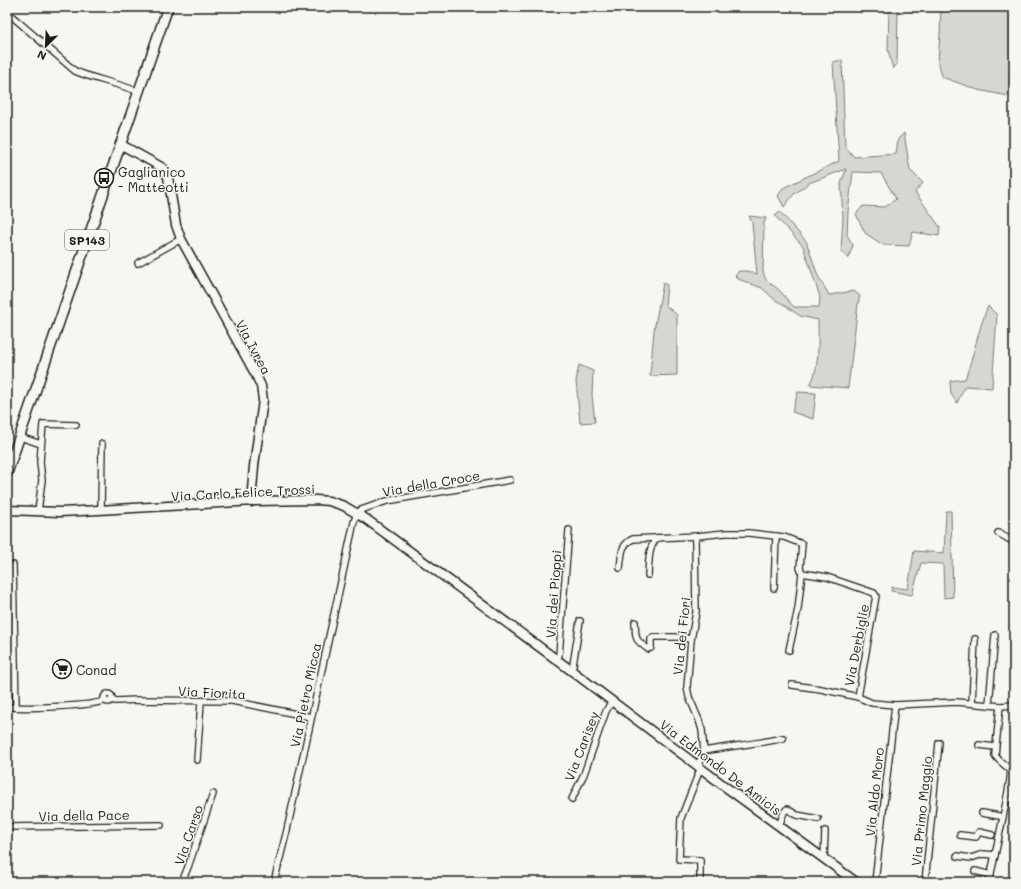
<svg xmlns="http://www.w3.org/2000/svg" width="1021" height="889" font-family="Mali,sans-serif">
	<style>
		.green { fill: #d6d6d2; stroke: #797977 }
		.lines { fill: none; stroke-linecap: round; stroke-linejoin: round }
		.street-casing { stroke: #1c1c1c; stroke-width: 8 }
		.secondary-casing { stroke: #1c1c1c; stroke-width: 11 }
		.primary-casing { stroke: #1c1c1c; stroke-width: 12 }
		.street { stroke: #f6f6f2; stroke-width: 5.5 }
		.secondary { stroke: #f6f6f2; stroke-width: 8 }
		.primary { stroke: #f6f6f2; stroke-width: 9 }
		.labels { text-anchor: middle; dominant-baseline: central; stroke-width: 3; stroke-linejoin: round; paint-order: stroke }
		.shield { fill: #f6f6f2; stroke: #5d5d5c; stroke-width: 1 }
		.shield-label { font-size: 12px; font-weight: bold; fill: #1c1c1c }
		.poi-label { font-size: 13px; fill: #1c1c1c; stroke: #f6f6f2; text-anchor: start }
		.street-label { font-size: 13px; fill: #1c1c1c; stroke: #f6f6f2 }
	</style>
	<rect width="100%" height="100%" fill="#f6f6f2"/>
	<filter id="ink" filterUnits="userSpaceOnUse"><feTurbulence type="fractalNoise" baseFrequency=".025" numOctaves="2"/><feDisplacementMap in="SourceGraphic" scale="8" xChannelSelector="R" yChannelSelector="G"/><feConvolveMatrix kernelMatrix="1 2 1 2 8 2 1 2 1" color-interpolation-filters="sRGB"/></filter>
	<g filter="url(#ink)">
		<g class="green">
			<polygon points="889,7 898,7 897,64 893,69 888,50"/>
			<polygon points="941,7 1014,7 1014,38 1008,96 978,90 942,77 938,59 940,35"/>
			<polygon points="842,60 845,146 854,157 896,154 898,139 904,133 910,170 923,183 915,192 940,227 939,236 913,232 909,246 883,245 865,233 856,214 863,206 885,207 896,199 881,173 853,172 848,212 847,235 853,245 848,259 841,251 843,218 841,184 846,169 809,183 794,194 784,207 778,196 783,188 839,161 833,62"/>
			<path d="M780 212 806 241 818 276 829 295 854 291 860 296 858 304 848 388 810 385C820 370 818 338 818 320L800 316 783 304 775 300 762 288 738 279 735 276 739 271H747L757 274 752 223 749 216 766 218 764 223 763 271C766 285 771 282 779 290 784 295 788 301 794 307H819L820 297 803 246 775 216Z"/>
			<polygon points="663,283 667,285 665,305 677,315 677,375 650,376 654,330"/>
			<path d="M988 306 997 315 992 388 965 386 957 403 951 394 950 381 965 379C974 355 978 330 988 306Z"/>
			<polygon points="579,365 593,371 592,395 595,422 580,423 576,381"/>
			<polygon points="798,392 816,393 813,419 792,412"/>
			<polygon points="946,511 951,511 953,597 944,598 943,564 921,563 912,595 891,591 892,587 908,589 914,551 944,553"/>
		</g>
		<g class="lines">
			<defs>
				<g id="street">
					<path d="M7 12 75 71C96 80 118 83 139 92"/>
					<polyline points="138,263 181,239"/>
					<polyline points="20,437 41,444"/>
					<polyline points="101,510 102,444"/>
					<polyline points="38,511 42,480 40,462 43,424 76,425"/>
					<polyline points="998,533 1014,542"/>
					<polyline points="13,565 16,707"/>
					<path d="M620 568C622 555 620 545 633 539L697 536"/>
					<path d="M648 575C649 562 648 547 657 538"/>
					<polyline points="7,578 13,578"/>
					<polyline points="774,588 776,536"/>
					<path d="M635 622C636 639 634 639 648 649L651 648V639L653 637H684L691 640"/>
					<polyline points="789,650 798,609 802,573"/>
					<polyline points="557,660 559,655 569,530"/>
					<polyline points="572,671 580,621"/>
					<polyline points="792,685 821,689 858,697 872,703 895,705 957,702 1000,706 1014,705"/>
					<circle cx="108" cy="698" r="4"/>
					<polyline points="111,700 116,701 138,700 232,701 311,717"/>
					<polyline points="972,703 975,639"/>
					<polyline points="989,705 995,635"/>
					<path d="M7 707C23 708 94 707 105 700"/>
					<polyline points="979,745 995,747"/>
					<path d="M704 751C730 746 757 744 783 738"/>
					<polyline points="197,760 201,702"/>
					<polyline points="698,765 704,751 702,730 699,720 689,697 687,687 691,640 696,612 695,540 697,536 725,533 749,533 784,537 802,544 800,568 802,573 827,577 874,593 876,596 858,697"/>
					<polyline points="572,799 584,774 606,711 612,701"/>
					<polyline points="982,813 999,816"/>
					<polyline points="779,826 784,812 787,809 797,815 818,819"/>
					<polyline points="7,827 161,825"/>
					<polyline points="960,835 976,837 979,832 992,835"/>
					<polyline points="957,856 971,858 983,854 995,855"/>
					<polyline points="824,859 825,831"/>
					<polyline points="975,871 991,875"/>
					<polyline points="182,882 188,867 213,794"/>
					<polyline points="274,882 287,830 354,522 357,513 361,510 387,501 510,480"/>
					<polyline points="700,882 700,860 679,859 681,818 701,767"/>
					<polyline points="875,882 895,705"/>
					<polyline points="925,882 939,743"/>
					<path d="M989 882C992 868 1013 777 1010 770 1007 766 999 762 995 755L1000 706"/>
					<polyline points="1013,882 1014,880"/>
				</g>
				<g id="secondary">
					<polyline points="120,144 163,168 168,177 176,225 181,239 256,375 261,386 263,400 254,466 251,502"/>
					<polyline points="7,510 60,512 81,511 255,501 316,500 329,501 344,506 366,519 572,671 727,788 856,882"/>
				</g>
				<polyline id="primary" points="7,473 168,7"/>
			</defs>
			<use href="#street" class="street-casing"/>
			<use href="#secondary" class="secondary-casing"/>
			<use href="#primary" class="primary-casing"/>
			<use href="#street" class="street"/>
			<use href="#secondary" class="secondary"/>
			<use href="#primary" class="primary"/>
		</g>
	</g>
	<defs>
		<symbol id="bus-ring" viewBox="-11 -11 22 22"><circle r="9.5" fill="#f6f6f2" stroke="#1c1c1c" stroke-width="1.5"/><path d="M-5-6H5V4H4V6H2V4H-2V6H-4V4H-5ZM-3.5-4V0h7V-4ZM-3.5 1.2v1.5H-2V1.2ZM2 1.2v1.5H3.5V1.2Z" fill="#1c1c1c"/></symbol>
		<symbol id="supermarket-ring" viewBox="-11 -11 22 22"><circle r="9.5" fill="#f6f6f2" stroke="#1c1c1c" stroke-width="1.5"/><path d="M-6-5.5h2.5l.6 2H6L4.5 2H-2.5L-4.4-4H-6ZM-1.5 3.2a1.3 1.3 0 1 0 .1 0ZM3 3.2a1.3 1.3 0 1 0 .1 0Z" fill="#1c1c1c"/></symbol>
	</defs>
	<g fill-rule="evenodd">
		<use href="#bus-ring" x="93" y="167" width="22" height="22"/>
		<use href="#supermarket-ring" x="51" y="658" width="22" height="22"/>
	</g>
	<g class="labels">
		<rect class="shield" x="65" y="230" width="44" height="20" rx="3"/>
		<g class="shield-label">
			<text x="87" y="240">SP143</text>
		</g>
		<g class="poi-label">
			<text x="118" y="171">Gaglianico<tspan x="118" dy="15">- Matteotti</tspan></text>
			<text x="76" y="669">Conad</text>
		</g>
		<g class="street-label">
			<text transform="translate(254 347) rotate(62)">Via Ivrea</text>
			<text transform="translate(431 483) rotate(-10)">Via della Croce</text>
			<text transform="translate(243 492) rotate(-3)">Via Carlo Felice Trossi</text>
			<text transform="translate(553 594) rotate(-86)">Via dei Pioppi</text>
			<text transform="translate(681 636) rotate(-84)">Via dei Fiori</text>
			<text transform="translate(856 645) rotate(-79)">Via Derbiglie</text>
			<text transform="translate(212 692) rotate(3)">Via Fiorita</text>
			<text transform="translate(305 695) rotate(-78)">Via Pietro Micca</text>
			<text transform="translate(581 746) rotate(-69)">Via Carisey</text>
			<text transform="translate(721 767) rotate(37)">Via Edmondo De Amicis</text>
			<text transform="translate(874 792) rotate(-84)">Via Aldo Moro</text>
			<text transform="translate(921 811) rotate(-84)">Via Primo Maggio</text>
			<text transform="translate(84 815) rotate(-1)">Via della Pace</text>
			<text transform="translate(188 835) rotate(-71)">Via Carso</text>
		</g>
	</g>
	<rect width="1021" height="889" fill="none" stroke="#f6f6f2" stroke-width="24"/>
	<rect x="12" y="12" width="997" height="865" fill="none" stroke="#1c1c1c" stroke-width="1.5" filter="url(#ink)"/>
	<g transform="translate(46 46) rotate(204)" stroke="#f6f6f2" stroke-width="3" paint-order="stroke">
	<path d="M0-3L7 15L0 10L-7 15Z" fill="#1c1c1c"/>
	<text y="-6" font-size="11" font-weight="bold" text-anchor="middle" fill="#1c1c1c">N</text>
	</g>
</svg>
